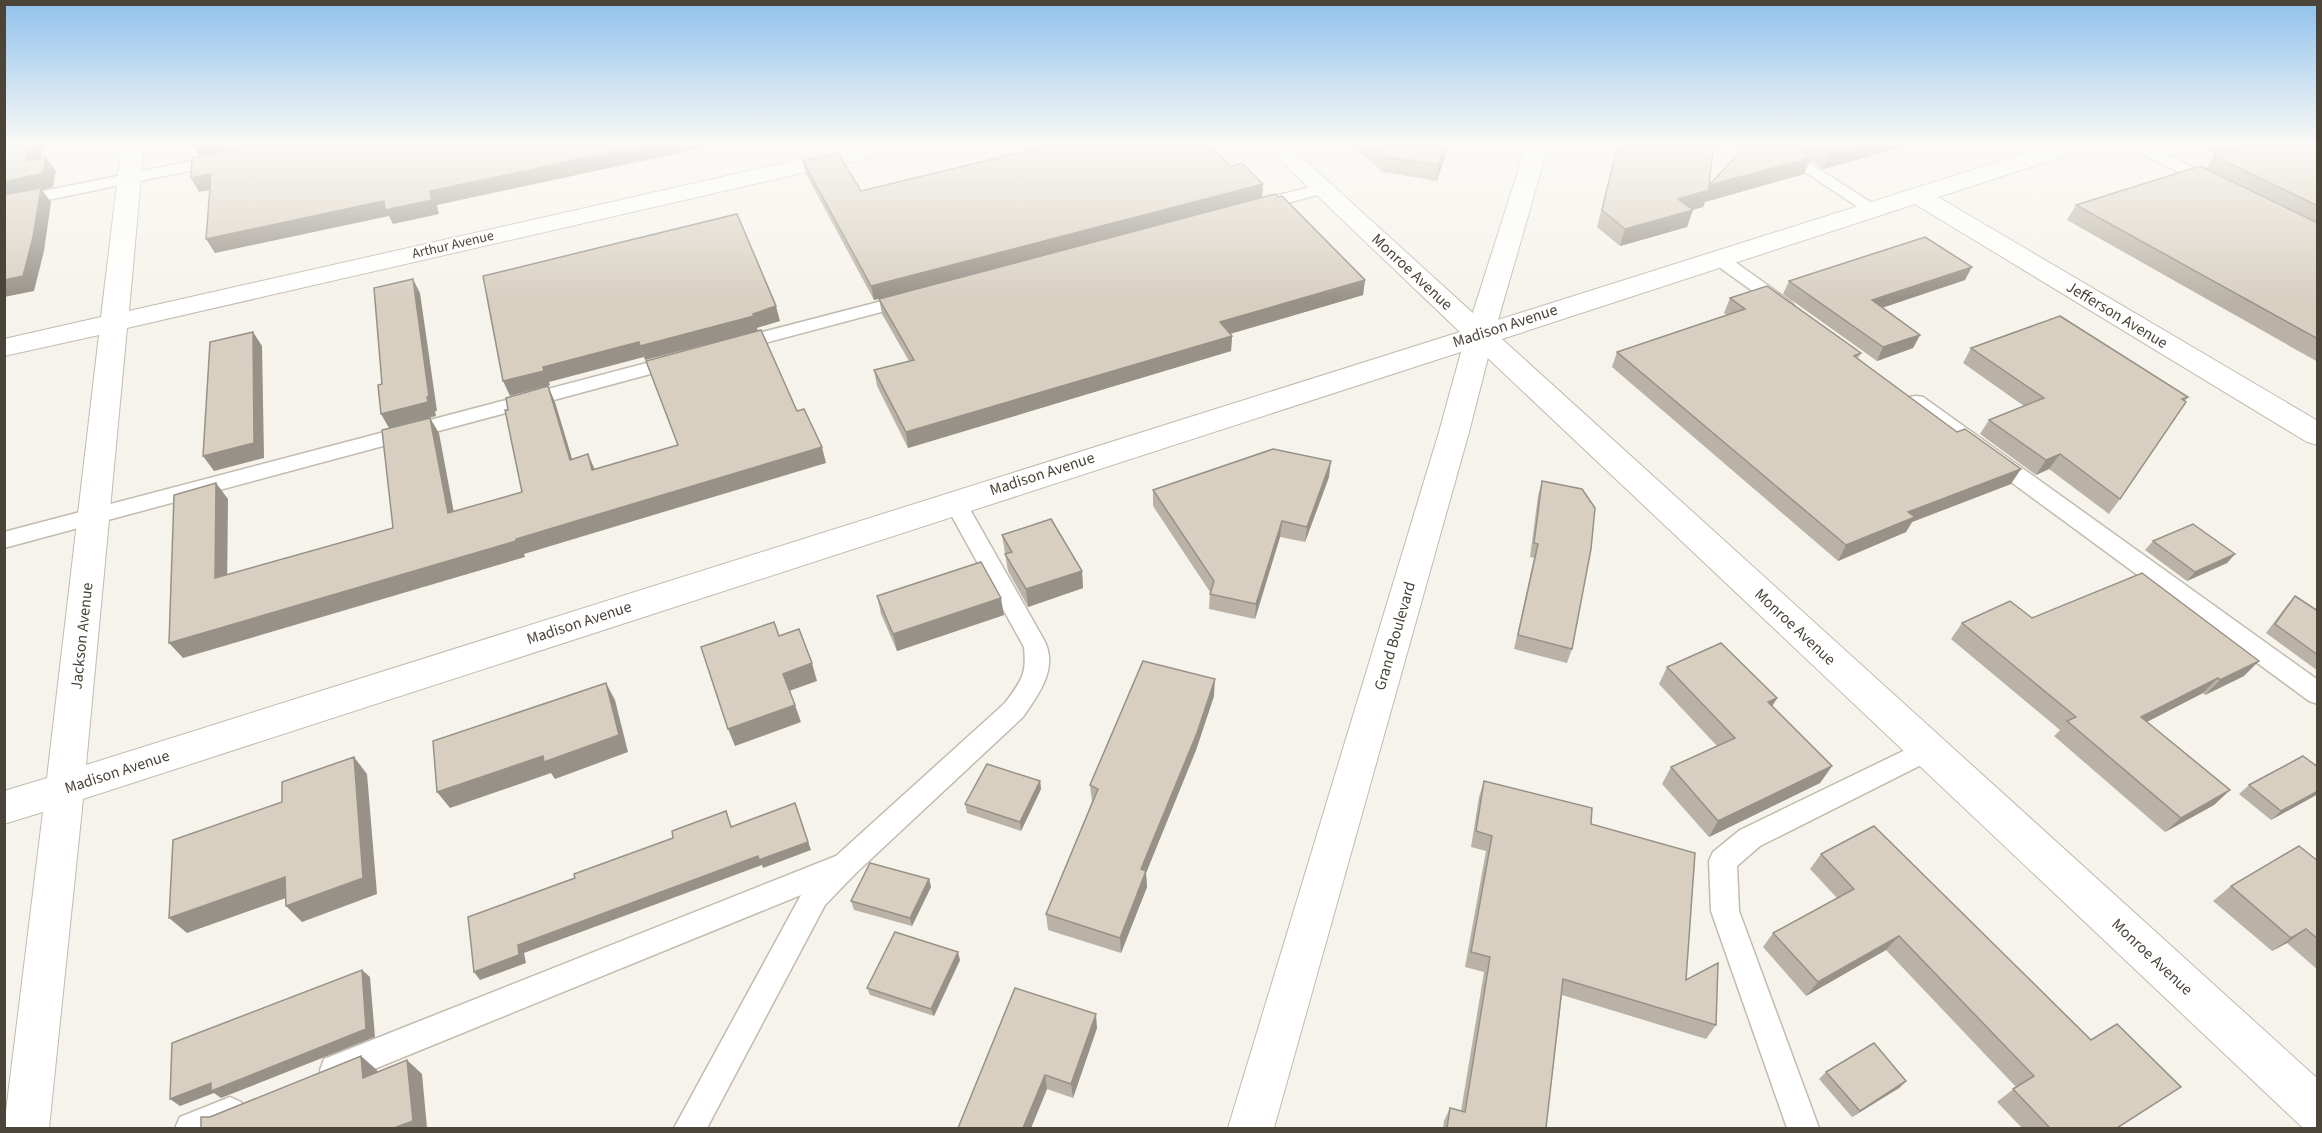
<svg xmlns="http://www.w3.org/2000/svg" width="2322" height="1133" font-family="'Source Sans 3',sans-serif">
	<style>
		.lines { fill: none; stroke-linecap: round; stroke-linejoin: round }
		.service-casing { stroke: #c2bbae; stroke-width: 3 }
		.minor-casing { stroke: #c2bbae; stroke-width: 2 }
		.tertiary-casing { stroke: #c2bbae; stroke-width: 2 }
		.service { fill: #fff; fill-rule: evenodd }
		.minor { fill: #fff; fill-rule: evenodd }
		.tertiary { fill: #fff; fill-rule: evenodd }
		.wall { fill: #bab2a6 }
		.shaded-wall { fill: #979187 }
		.building { fill: #d8cfc1; stroke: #979187; stroke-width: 1.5 }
		.labels { text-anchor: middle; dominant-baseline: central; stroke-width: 4.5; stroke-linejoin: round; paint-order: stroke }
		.far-street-label { font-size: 14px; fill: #4b4439; stroke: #fff }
		.street-label { font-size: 16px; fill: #4b4439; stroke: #fff }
	</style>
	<rect width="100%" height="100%" fill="#f6f3ec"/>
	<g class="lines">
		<defs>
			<g id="service">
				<polygon points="1761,143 1779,143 1881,209 1873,214 1867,213"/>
				<polygon points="2124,143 2144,143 2218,180 2220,183 2218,186 2206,186 2126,146"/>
				<polygon points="221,155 229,160 227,163 4,209 4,199"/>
				<polygon points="1322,184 1330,189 1328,192 1254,212 1246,207 1248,203"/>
				<polygon points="1718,253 1724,254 1791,302 1794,306 1791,310 1779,310 1712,262 1709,258 1712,254"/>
				<polygon points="909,294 915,295 918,299 915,303 735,351 728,349 726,345 728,341"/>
				<polygon points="677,355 684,357 687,361 684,365 4,548 4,532"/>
				<polygon points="1916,396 1923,397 2318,680 2318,704 2309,701 1909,407 1906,402 1909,397"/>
				<path d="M955 495 963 497 1044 640C1059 668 1038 695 1023 717L856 873 825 905 707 1128H674L801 895 335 1085 324 1081 320 1070 324 1059 836 856 1005 703C1021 681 1027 675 1024 647L944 502 947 497Z"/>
				<polygon points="1928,739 1937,743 1941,750 1937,757 1760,846 1737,866 1739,911 1819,1128 1787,1128 1711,911 1709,861 1713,852 1740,830"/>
				<polygon points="230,1097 241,1102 246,1113 241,1124 230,1128 175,1128 180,1117"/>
			</g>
			<polygon id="minor" points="122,143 144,143 129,311 873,143 913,143 910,148 902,150 127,328 86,765 1460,332 1262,143 1286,143 1485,324 2058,143 2092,143 2089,148 1938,197 2318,421 2318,445 2307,442 1915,204 1502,339 2318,1079 2318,1128 2302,1127 1476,347 83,799 49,1128 4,1128 43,812 4,824 4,791 47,778 99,335 4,356 4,339 101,317"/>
			<polygon id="tertiary" points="1527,143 1549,143 1494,334 1469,432 1274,1128 1228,1128 1439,432 1466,334"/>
		</defs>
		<use href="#service" class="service-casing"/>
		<use href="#minor" class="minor-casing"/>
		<use href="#tertiary" class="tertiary-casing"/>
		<use href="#service" class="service"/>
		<use href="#minor" class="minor"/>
		<use href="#tertiary" class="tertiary"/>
	</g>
	<g class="wall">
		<polygon points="1349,143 1449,143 1437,181 1383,172"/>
		<polygon points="1618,143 1709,185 1749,143 1919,143 1823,169 1810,160 1804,174 1705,202 1703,207 1692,210 1687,227 1620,246 1597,227"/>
		<polygon points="2216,143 2318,143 2318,362 2067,220 2076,205 2206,169 2214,156 2216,155 2210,152"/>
		<polygon points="803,161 861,191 1231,166 1263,184 1262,198 874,300 806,174"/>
		<polygon points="1365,280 1363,295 1230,334 1232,336 1231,351 908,448 877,386 874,370 909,361 882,314 879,299"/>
		<polygon points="1965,280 1882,308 1920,335 1913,348 1877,361 1783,294 1789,281"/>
		<polygon points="1730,298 1861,353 1858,358 2011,484 1912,522 1906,532 1838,561 1612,367 1617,352 1727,315 1724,313"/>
		<polygon points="1971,348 2188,397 2120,499 2109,514 2049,469 2036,475 1980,434 1989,420 2024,406 1963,363"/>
		<polygon points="1329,477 1305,542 1280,537 1255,619 1209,609 1210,592 1153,506 1153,490"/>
		<polygon points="1542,481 1572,649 1567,663 1514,649 1534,558 1530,557 1538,496"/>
		<polygon points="1002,535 1082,571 1083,588 1028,607 1008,571"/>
		<polygon points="2153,541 2235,554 2227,563 2187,581 2145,550"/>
		<polygon points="877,596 1004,615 897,651 881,614"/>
		<polygon points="2295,596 2318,611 2318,671 2266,633 2287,605"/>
		<polygon points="2032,618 2244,676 2205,695 2203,693 2147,722 2230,790 2214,805 2165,832 2054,736 2060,730 1951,639 1962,623"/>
		<polygon points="1667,667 1777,698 1772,706 1832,766 1820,783 1709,837 1662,784 1671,767 1717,746 1659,684"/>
		<polygon points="1214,696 1196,750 1146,873 1147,887 1121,953 1048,930 1046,914 1092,802 1090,785"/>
		<polygon points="1040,781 1041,789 1021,831 967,813 965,804"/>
		<polygon points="1484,781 1591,824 1686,980 1716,1025 1706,1039 1562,995 1546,1128 1443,1128 1444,1121 1450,1108 1461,1111 1484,972 1465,967 1486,851 1471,847 1479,797"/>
		<polygon points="2249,785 2318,794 2271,820 2239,794"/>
		<polygon points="1821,854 2117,1128 2022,1128 1997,1102 2016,1087 1886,950 1806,996 1763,947 1773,933 1837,898 1810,869"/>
		<polygon points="2318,861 2318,970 2287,943 2272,951 2213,901 2231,886"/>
		<polygon points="929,879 931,887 912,926 854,910 851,901"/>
		<polygon points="960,960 934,1016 870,995 867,988"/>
		<polygon points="1097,1028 1073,1098 1047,1089 1031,1128 958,1128"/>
		<polygon points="1826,1072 1906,1081 1899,1088 1852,1117 1819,1079"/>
	</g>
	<g class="shaded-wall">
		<polygon points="31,143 44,143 37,174 46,157 56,171 53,187 42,190 51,202 44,251 34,291 4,297 4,182 26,161"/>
		<polygon points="197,143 278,143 201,158 192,144"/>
		<polygon points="656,143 726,143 437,205 439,214 393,224 389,216 215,253 206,239"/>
		<polygon points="1446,143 1449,143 1437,181 1439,165"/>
		<polygon points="1867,143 1919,143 1823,169 1830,153"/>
		<polygon points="1811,158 1804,174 1705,202 1703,207 1674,215 1693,210 1687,227 1620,246 1625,229 1678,199 1709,185"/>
		<polygon points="211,174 220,188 199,192 191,178"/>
		<polygon points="1263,184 1262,198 874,300 871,286"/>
		<polygon points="1972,267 1965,280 1866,313 1872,300"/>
		<polygon points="413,279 420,293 437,411 435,411 436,416 389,428 381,414"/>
		<polygon points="1365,280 1363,295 1219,337 1220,322"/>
		<polygon points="776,306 780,321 757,328 758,331 645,360 640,346"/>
		<polygon points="253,332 262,346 264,458 214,471 203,456"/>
		<polygon points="1920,335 1913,348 1877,361 1883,347"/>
		<polygon points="1232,336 1231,351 908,448 906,432"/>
		<polygon points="639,342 644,357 549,382 550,385 510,396 503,381 543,367"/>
		<polygon points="548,386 555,402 577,475 570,460"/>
		<polygon points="430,418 439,433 457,529 448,513"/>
		<polygon points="822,447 826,463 524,554 525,557 183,658 169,643"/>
		<polygon points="588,454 595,470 592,470"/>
		<polygon points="2060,454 2049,469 2036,475 2046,460"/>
		<polygon points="1331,461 1329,477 1305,542 1307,527"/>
		<polygon points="2021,469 2011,484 1912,522 1906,532 1838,561 1846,545 1908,512"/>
		<polygon points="216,483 228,499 227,594 215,578"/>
		<polygon points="1282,521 1280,537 1255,619 1256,604"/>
		<polygon points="2235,554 2227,563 2187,581 2195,572"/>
		<polygon points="1082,571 1083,588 1028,607 1026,589"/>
		<polygon points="1001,598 1004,615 897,651 893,634"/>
		<polygon points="2259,661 2244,676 2205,695 2220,680"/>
		<polygon points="812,663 817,681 789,691 783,674"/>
		<polygon points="2218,678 2203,693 2127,732 2141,717"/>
		<polygon points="1215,679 1214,696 1196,750 1146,873 1147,887 1121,953 1120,938 1141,869"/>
		<polygon points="606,683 615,700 628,752 555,779 551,773 450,808 437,792"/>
		<polygon points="1777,698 1767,715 1768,702"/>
		<polygon points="795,705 801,722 735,746 728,729"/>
		<polygon points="354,757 367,774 377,894 302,922 286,906"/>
		<polygon points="1832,766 1820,783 1709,837 1718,821"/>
		<polygon points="1040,781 1041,789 1021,831 1020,822"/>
		<polygon points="2230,790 2214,805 2165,832 2181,818"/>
		<polygon points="2318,791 2318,794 2271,820 2281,811"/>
		<polygon points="795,803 811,850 763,868 762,865 524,953 526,963 480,980 474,972 518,945"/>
		<polygon points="285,877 300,893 187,933 169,918"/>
		<polygon points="929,879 931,887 912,926 910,918"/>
		<polygon points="2306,929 2287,943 2272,951 2291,938"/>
		<polygon points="1899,936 1886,950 1806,996 1818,982"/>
		<polygon points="958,952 960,960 934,1016 931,1009"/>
		<polygon points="362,970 370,977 375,1037 221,1098 214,1093 180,1106 170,1099"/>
		<polygon points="1096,1014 1097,1028 1073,1098 1071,1084"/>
		<polygon points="361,1056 377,1070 379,1092 363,1078"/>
		<polygon points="407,1060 422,1074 427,1128 394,1128"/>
		<polygon points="1045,1075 1047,1089 1031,1128 1023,1128"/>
		<polygon points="1906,1081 1899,1088 1852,1117 1860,1111"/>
	</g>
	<g class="building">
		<polygon points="4,143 31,143 26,161 46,157 43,173 4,182"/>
		<polygon points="269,143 656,143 430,191 432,200 385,210 384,201 206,239 211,174 191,178 192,158"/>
		<polygon points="1059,143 1207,143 1231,166 1242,163 1263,184 871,286 803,161 838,153 861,191"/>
		<polygon points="1369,143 1446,143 1439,165 1385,157"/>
		<polygon points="1618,143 1714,143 1709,185 1749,143 1789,143 1811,158 1709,185 1709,190 1678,199 1693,210 1625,229 1602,210"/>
		<polygon points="1814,143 1867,143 1830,153"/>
		<polygon points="2231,143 2318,143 2318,206 2214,156 2241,148"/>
		<polygon points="2200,166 2318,223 2318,339 2076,205"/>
		<polygon points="41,188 33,237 23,276 4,280 4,195"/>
		<polygon points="1275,194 1278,197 1282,196 1365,280 1220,322 1232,336 906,432 874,370 914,360 879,299"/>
		<polygon points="737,214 776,306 753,314 754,316 640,346 639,342 543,367 544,371 503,381 483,276"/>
		<polygon points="1925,237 1972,267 1872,300 1920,335 1883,347 1789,281"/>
		<polygon points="413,279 429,397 427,397 428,402 381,414 378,385 382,384 374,288"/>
		<polygon points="1767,286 1861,353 1854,356 1957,432 1965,429 2021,469 1908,512 1915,517 1846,545 1617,352 1745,309 1730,298"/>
		<polygon points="2060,316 2188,397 2182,399 2186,402 2120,499 2060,454 2046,460 1989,420 2044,398 1971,348"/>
		<polygon points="761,330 797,411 804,409 822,447 516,539 516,541 169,643 174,495 216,483 215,578 393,528 382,430 430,418 448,513 522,492 505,410 508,410 506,398 548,386 570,460 588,454 592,470 678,445 646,361"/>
		<polygon points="253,332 254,443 203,456 210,342"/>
		<polygon points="1273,449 1331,461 1307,527 1282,521 1256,604 1210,594 1214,581 1153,490"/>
		<polygon points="1542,481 1582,489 1595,508 1591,549 1572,649 1518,635 1538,544 1534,543"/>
		<polygon points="1051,519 1082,571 1026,589 1005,554 1012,552 1002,535"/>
		<polygon points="2193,524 2235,554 2195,572 2153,541"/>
		<polygon points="981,562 1001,598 893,634 877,596"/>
		<polygon points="2142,573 2259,661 2220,680 2218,678 2141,717 2230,790 2181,818 2067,721 2076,717 1962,623 2010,601 2032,618"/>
		<polygon points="2295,596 2318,611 2318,655 2275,624"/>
		<polygon points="774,622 779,636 799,629 812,663 783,674 795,705 728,729 701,647"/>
		<polygon points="1721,643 1777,698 1768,702 1832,766 1718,821 1671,767 1735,738 1667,667"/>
		<polygon points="1143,661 1215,679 1197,733 1141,869 1146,871 1120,938 1046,914 1098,789 1090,785"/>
		<polygon points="606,683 619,735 544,762 543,756 437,792 433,741"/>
		<polygon points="2303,756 2318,767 2318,791 2281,811 2249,785"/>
		<polygon points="354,757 363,878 286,906 285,877 169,918 173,840 282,802 282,782"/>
		<polygon points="987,764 1040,781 1020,822 965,804"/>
		<polygon points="1484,781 1592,808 1591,824 1695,853 1686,980 1718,963 1716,1025 1563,979 1546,1128 1447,1128 1450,1108 1465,1112 1490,957 1471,952 1492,836 1476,831"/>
		<polygon points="795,803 808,842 759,860 758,856 518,945 519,955 474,972 468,917 575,878 574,874 673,838 672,831 726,811 731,827"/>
		<polygon points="1874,826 2091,1040 2117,1024 2181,1087 2117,1128 2050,1128 2013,1089 2034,1076 1899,936 1818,982 1773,933 1854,889 1821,854"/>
		<polygon points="2299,846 2318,861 2318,939 2306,929 2291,938 2231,886"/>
		<polygon points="870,863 929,879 910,918 851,901"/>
		<polygon points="895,932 958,952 931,1009 867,988"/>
		<polygon points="362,970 366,1029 211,1091 211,1083 170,1099 172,1043"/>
		<polygon points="1015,988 1096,1014 1071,1084 1045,1075 1023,1128 958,1128"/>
		<polygon points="1874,1043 1906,1081 1860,1111 1826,1072"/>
		<polygon points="361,1056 363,1078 407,1060 413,1121 394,1128 201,1128 201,1117 210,1117"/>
	</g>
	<linearGradient id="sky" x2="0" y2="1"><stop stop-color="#8fc1ec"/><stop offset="0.48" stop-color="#fbfaf6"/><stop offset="1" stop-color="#fbfaf6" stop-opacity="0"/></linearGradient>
	<rect width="2322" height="301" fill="url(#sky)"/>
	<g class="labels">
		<g class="far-street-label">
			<text transform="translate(453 245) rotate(-13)">Arthur Avenue</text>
		</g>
		<g class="street-label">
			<text transform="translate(1412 272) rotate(43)">Monroe Avenue</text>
			<text transform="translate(2117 315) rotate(31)">Jefferson Avenue</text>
			<text transform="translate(1505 326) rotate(-18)">Madison Avenue</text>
			<text transform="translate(1042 474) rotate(-18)">Madison Avenue</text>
			<text transform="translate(579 623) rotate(-18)">Madison Avenue</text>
			<text transform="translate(1795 627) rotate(43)">Monroe Avenue</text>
			<text transform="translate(82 636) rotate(-84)">Jackson Avenue</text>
			<text transform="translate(1395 636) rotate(-74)">Grand Boulevard</text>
			<text transform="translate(117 772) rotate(-18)">Madison Avenue</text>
			<text transform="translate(2152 957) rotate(43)">Monroe Avenue</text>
		</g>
	</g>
	<rect width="2322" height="1133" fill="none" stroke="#4b4439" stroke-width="12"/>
</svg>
